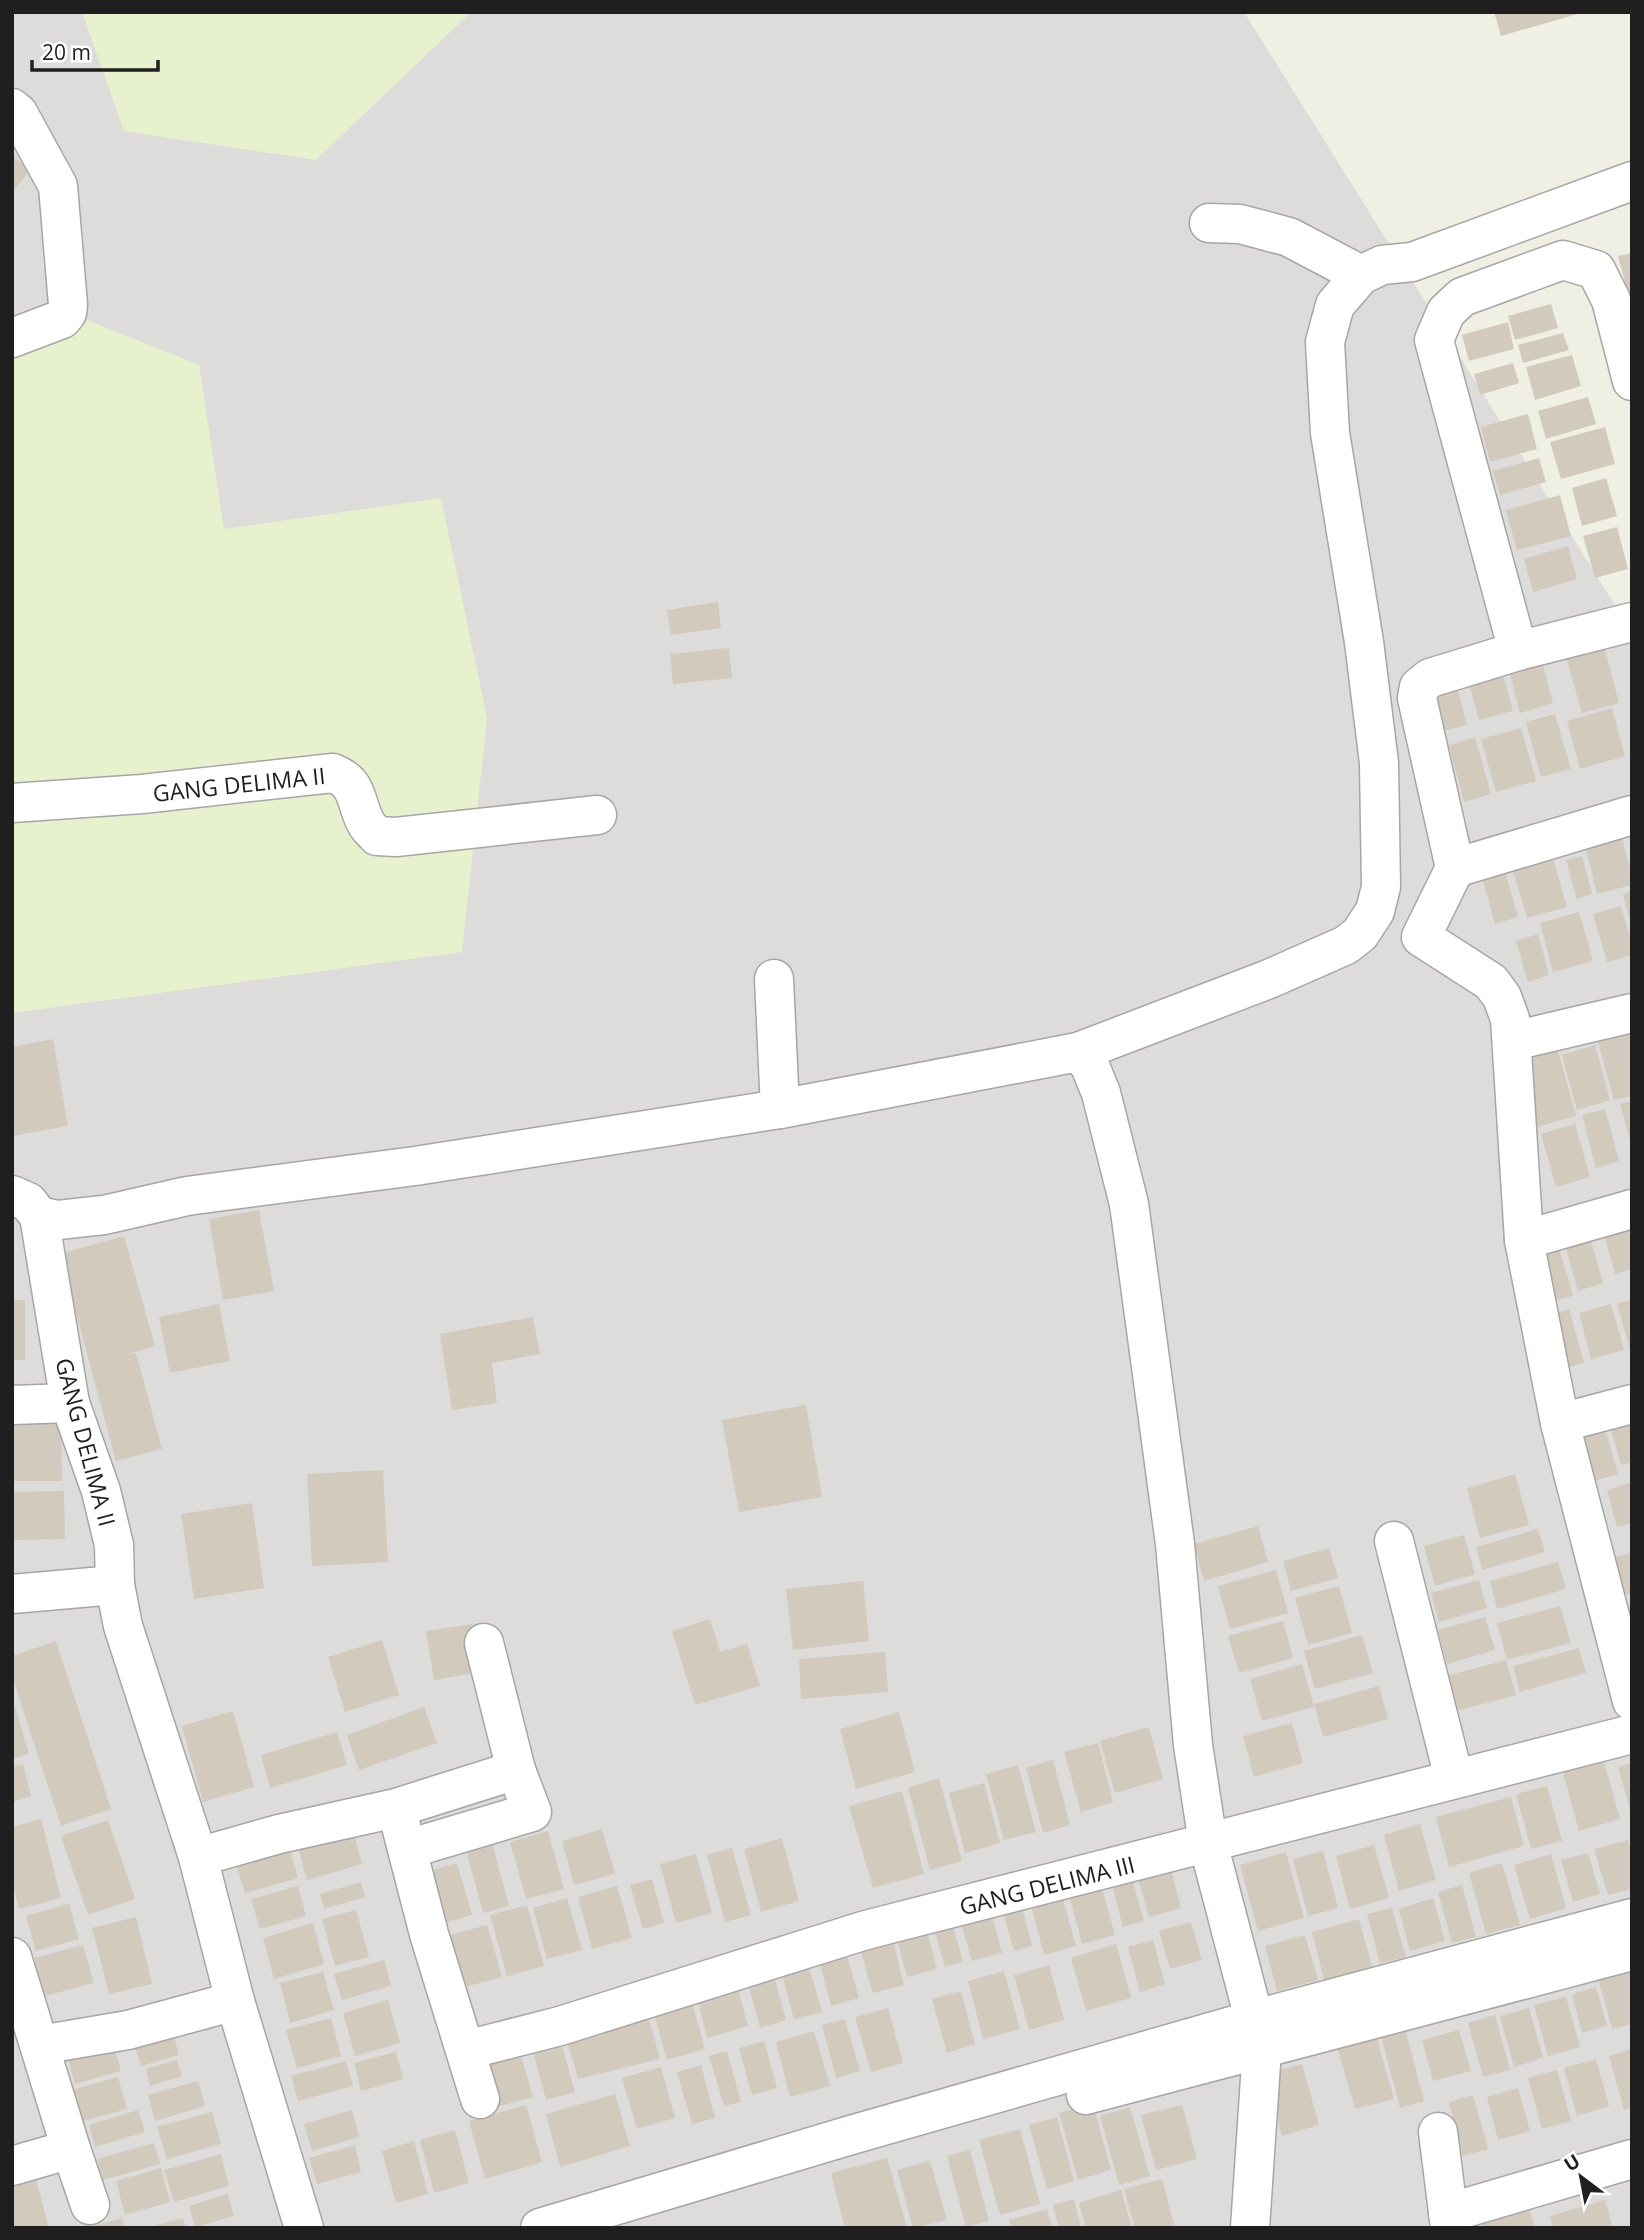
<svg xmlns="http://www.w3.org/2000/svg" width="1644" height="2240" font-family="'Open Sans',sans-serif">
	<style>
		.residential { fill: #dddcdb }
		.farmland { fill: #e7f1cd }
		.building { fill: #d1cabd }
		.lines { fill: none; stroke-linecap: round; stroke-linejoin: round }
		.street-casing { stroke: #a6a6a6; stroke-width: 41 }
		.street { stroke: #fff; stroke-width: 38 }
		.labels { text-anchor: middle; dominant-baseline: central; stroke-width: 5; stroke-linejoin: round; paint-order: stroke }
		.street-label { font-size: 23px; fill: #1f1f1f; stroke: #fff }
	</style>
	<rect width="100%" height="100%" fill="#f0efe4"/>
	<polygon class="residential" points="12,12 1244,12 1632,632 1632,2228 12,2228"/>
	<g class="farmland">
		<polygon points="82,12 471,12 316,160 124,131"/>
		<polygon points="57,308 199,365 224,529 441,498 487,718 462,952 12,1013 12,319"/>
	</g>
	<g class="building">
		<polygon points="1494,12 1581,12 1581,13 1501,36"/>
		<polygon points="12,156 30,170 12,193"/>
		<polygon points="1632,253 1632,304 1631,304 1618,256"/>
		<polygon points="1551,304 1558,328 1515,340 1508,316"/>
		<polygon points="1508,322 1514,349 1469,361 1462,335"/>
		<polygon points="1563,333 1569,350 1523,363 1518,345"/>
		<polygon points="1572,355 1581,386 1535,400 1526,367"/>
		<polygon points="1513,363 1519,383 1480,395 1474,374"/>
		<polygon points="1588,397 1596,424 1546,439 1538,411"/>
		<polygon points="1528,414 1537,449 1490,462 1481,427"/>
		<polygon points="1605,427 1615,464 1561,479 1550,442"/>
		<polygon points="1539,458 1546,482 1500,495 1493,471"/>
		<polygon points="1606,478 1617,516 1582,526 1572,488"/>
		<polygon points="1560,495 1571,536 1517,550 1506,510"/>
		<polygon points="1617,527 1628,569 1595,578 1583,536"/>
		<polygon points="1568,546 1577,579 1533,592 1524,559"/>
		<polygon points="718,602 721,628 671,635 667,610"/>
		<polygon points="1603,642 1619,703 1582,713 1565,653"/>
		<polygon points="729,648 732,678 673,684 670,654"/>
		<polygon points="1539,650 1553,703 1520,713 1506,660"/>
		<polygon points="1502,671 1513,711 1479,720 1468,680"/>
		<polygon points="1457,687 1467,725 1442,731 1432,694"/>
		<polygon points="1612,708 1625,756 1580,769 1567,721"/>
		<polygon points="1555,714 1571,769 1541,777 1526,722"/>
		<polygon points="1521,728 1536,781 1496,792 1481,739"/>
		<polygon points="1475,737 1491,794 1464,802 1449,745"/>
		<polygon points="1622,838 1632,876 1632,885 1597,894 1586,849"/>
		<polygon points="1582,856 1592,894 1577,899 1566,860"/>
		<polygon points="1553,859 1567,907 1527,918 1513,870"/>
		<polygon points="1504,867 1518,917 1495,924 1481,873"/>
		<polygon points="1632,891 1632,924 1631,924 1623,894"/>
		<polygon points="1621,906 1632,945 1632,955 1607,962 1593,914"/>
		<polygon points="1579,912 1593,961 1553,972 1540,923"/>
		<polygon points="1538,934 1549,975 1528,982 1516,941"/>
		<polygon points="1629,1034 1632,1043 1632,1096 1614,1100 1598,1042"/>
		<polygon points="53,1039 68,1126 12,1136 12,1047"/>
		<polygon points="1595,1045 1610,1100 1577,1110 1562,1055"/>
		<polygon points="1557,1048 1576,1116 1537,1127 1518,1060"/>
		<polygon points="1632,1101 1632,1144 1631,1144 1620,1104"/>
		<polygon points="1605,1109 1619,1161 1596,1168 1582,1115"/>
		<polygon points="1575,1124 1590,1177 1556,1187 1541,1134"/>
		<polygon points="259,1210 274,1291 223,1300 209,1219"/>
		<polygon points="1628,1221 1632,1235 1632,1269 1615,1274 1602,1228"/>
		<polygon points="1589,1234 1603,1283 1578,1291 1564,1241"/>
		<polygon points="124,1236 155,1346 125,1355 136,1353 162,1449 116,1461 60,1254"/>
		<polygon points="1558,1244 1573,1296 1548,1302 1534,1251"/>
		<rect x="12" y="1300" width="13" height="60"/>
		<polygon points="1632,1300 1632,1354 1631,1354 1617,1303"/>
		<polygon points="219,1304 230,1361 170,1373 159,1317"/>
		<polygon points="1611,1304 1624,1350 1591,1359 1579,1313"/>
		<polygon points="1569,1309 1584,1363 1562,1369 1547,1315"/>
		<polygon points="533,1317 540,1354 492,1363 497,1403 452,1410 440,1334"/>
		<polygon points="806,1405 822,1497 739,1512 722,1420"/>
		<polygon points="1632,1412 1632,1462 1621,1465 1608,1419"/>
		<polygon points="1602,1417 1618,1474 1590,1482 1574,1425"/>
		<polygon points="61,1420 62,1481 13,1481 13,1421"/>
		<polygon points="383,1470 388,1562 312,1566 307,1474"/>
		<polygon points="1515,1474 1529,1525 1480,1538 1467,1488"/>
		<polygon points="1632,1482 1632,1523 1617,1527 1607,1490"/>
		<polygon points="64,1491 65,1539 12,1540 12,1492"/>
		<polygon points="252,1503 264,1588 194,1599 181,1514"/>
		<polygon points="1258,1526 1268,1562 1204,1581 1194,1544"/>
		<polygon points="1538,1529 1545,1552 1482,1570 1476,1547"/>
		<polygon points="1464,1535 1475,1574 1435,1586 1424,1546"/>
		<polygon points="1329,1548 1338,1578 1291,1591 1283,1561"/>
		<polygon points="1632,1553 1632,1593 1625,1595 1615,1557"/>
		<polygon points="1558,1562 1566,1589 1497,1609 1490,1581"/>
		<polygon points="1276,1570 1288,1613 1230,1629 1218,1586"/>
		<polygon points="1479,1580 1487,1608 1439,1622 1431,1593"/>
		<polygon points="863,1581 869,1641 793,1650 786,1589"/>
		<polygon points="1339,1586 1352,1633 1308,1645 1295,1598"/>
		<polygon points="1560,1606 1571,1643 1507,1660 1497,1623"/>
		<polygon points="1485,1617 1495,1650 1447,1664 1438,1630"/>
		<polygon points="710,1619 720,1652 747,1644 760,1686 695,1705 672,1631"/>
		<polygon points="1283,1621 1293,1658 1239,1673 1228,1636"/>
		<polygon points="472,1624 480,1672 434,1680 426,1631"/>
		<polygon points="1362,1635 1373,1673 1315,1689 1304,1651"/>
		<polygon points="382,1640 399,1695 345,1712 328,1657"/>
		<polygon points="56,1641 111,1809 61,1826 12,1676 12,1656"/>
		<polygon points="1579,1648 1586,1673 1520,1692 1513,1666"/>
		<polygon points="885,1652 888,1692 801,1699 799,1659"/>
		<polygon points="1506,1660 1516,1695 1449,1713 1439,1678"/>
		<polygon points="1302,1664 1314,1707 1262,1721 1250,1679"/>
		<polygon points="1379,1686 1388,1719 1323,1737 1314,1704"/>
		<polygon points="15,1706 29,1754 12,1759 12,1707"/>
		<polygon points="424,1707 437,1743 359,1770 347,1735"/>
		<polygon points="233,1711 254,1787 203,1802 182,1726"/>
		<polygon points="899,1712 915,1772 856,1789 840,1729"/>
		<polygon points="1292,1723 1303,1763 1254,1777 1243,1736"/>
		<polygon points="1149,1727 1163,1779 1115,1793 1100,1741"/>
		<polygon points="337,1732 347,1765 270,1788 261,1755"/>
		<polygon points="1098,1743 1113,1802 1081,1812 1064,1752"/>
		<polygon points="1603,1758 1620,1819 1579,1831 1562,1769"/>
		<polygon points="1053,1760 1070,1825 1043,1833 1026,1768"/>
		<polygon points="1632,1763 1632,1813 1631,1813 1618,1767"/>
		<polygon points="23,1764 31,1796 12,1802 12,1767"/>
		<polygon points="1018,1765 1036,1832 1004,1840 986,1774"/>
		<polygon points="939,1778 962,1861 930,1870 908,1788"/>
		<polygon points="984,1783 1000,1843 965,1853 949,1793"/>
		<polygon points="1547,1786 1562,1841 1531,1849 1516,1794"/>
		<polygon points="902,1791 924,1874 873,1888 849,1806"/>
		<polygon points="1511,1797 1524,1846 1449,1867 1436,1817"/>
		<polygon points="41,1819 61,1898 19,1909 12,1881 12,1827"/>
		<polygon points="108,1820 135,1899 88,1915 61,1836"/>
		<polygon points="1420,1824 1436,1880 1399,1891 1384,1835"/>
		<polygon points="353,1829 362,1864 307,1880 297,1844"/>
		<polygon points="602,1829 615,1874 574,1885 562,1841"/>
		<polygon points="548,1831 564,1889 526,1899 510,1842"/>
		<polygon points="782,1838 799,1901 761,1912 744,1849"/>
		<polygon points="287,1839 298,1878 245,1893 233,1854"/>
		<polygon points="1628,1840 1632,1854 1632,1889 1608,1895 1594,1849"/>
		<polygon points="492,1843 509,1906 483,1913 466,1850"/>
		<polygon points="1374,1845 1389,1898 1350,1909 1336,1856"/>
		<polygon points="732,1848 751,1915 725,1922 707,1855"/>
		<polygon points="1323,1851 1338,1908 1308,1916 1293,1859"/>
		<polygon points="1286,1852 1304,1918 1258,1931 1240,1865"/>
		<polygon points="1588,1853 1600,1894 1573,1902 1561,1860"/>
		<polygon points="696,1854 712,1913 676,1923 660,1864"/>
		<polygon points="1551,1854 1566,1908 1530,1919 1514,1865"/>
		<polygon points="457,1863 472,1915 440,1924 426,1872"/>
		<polygon points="1502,1863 1520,1925 1486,1934 1469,1873"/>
		<polygon points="1170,1865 1181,1908 1149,1917 1137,1874"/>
		<polygon points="1129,1868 1144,1921 1123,1927 1109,1874"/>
		<polygon points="1098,1875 1115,1935 1082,1944 1066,1883"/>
		<polygon points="652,1879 664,1923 643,1929 630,1885"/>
		<polygon points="361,1882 365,1897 324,1909 320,1894"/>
		<polygon points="1462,1885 1476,1937 1452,1943 1438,1892"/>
		<polygon points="298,1886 306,1916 260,1929 251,1899"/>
		<polygon points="617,1886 632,1938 592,1949 578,1897"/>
		<polygon points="1060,1888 1076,1946 1044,1955 1029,1897"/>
		<polygon points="567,1898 582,1950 547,1959 533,1908"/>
		<polygon points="1433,1898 1445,1941 1410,1951 1399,1909"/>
		<polygon points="1020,1899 1032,1946 1014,1951 1001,1905"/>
		<polygon points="69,1904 79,1939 36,1951 26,1916"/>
		<polygon points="527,1905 544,1966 507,1976 490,1915"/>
		<polygon points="990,1908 1002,1953 972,1961 959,1916"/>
		<polygon points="1392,1908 1406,1957 1380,1963 1367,1914"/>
		<polygon points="356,1910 369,1957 335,1966 322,1919"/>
		<polygon points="136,1917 152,1984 109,1994 92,1928"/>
		<polygon points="951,1919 963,1962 945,1967 933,1925"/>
		<polygon points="1359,1919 1373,1970 1325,1983 1312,1932"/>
		<polygon points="1191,1922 1202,1960 1170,1969 1159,1931"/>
		<polygon points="313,1923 324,1964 274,1979 263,1938"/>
		<polygon points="925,1924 937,1969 907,1977 895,1932"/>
		<polygon points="487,1925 502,1977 465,1987 450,1935"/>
		<polygon points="1305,1935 1318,1980 1277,1991 1265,1946"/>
		<polygon points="892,1937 904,1985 873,1993 859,1946"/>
		<polygon points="1153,1940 1165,1984 1140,1992 1128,1947"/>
		<polygon points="1116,1944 1131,1998 1086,2011 1071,1958"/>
		<polygon points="83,1945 94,1983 45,1996 34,1958"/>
		<polygon points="846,1952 859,1998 831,2006 819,1960"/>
		<polygon points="384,1960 391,1986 342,2000 334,1974"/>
		<polygon points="808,1963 822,2012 794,2019 781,1971"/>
		<polygon points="1049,1965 1064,2020 1029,2030 1014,1975"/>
		<polygon points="1632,1966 1632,2024 1612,2029 1597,1974"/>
		<polygon points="1004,1971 1020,2029 983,2039 968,1981"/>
		<polygon points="323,1972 334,2010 290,2023 280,1983"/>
		<polygon points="774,1976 786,2020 760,2028 748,1983"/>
		<polygon points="736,1982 748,2026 707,2038 696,1993"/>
		<polygon points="1596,1987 1607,2026 1582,2033 1572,1994"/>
		<polygon points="961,1991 975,2044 947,2053 932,1999"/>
		<polygon points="690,1995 705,2049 667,2060 652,2006"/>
		<polygon points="1566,1997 1580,2047 1548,2056 1534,2005"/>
		<polygon points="388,2000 400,2043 355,2056 343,2013"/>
		<polygon points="646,2008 660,2059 578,2079 568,2044 602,2035 598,2021"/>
		<polygon points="888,2008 903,2063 871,2072 855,2017"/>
		<polygon points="1529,2008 1543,2058 1514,2067 1500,2016"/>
		<polygon points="1495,2015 1510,2070 1483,2077 1468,2023"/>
		<polygon points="331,2018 341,2056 297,2068 286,2030"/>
		<polygon points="845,2019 860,2071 836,2078 822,2025"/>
		<polygon points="171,2026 179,2055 141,2066 132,2037"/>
		<polygon points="1405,2029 1424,2101 1400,2108 1381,2036"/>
		<polygon points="1459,2030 1471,2071 1433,2081 1422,2040"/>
		<polygon points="814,2031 830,2086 790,2097 776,2042"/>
		<polygon points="1375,2032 1394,2099 1355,2109 1336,2043"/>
		<polygon points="560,2039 575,2092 546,2100 532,2047"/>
		<polygon points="112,2040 121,2071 75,2084 66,2052"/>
		<polygon points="764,2041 777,2088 752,2095 739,2048"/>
		<polygon points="1632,2049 1632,2108 1624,2110 1609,2056"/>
		<polygon points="727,2051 741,2102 724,2106 709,2056"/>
		<polygon points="396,2052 403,2079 361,2091 354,2063"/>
		<polygon points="521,2055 533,2097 496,2107 485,2065"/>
		<polygon points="1596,2059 1609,2106 1577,2116 1564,2068"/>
		<polygon points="177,2060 182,2076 150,2086 146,2069"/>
		<polygon points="346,2061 353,2086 298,2101 291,2076"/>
		<polygon points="1302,2064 1319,2125 1282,2136 1265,2074"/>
		<polygon points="701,2065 715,2118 692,2124 677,2072"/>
		<polygon points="661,2067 675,2118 637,2129 622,2078"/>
		<polygon points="1557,2070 1571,2121 1542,2129 1528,2078"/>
		<polygon points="118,2077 127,2109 80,2122 72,2090"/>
		<polygon points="198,2081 205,2106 155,2121 148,2095"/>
		<polygon points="1518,2088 1530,2131 1498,2140 1487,2097"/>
		<polygon points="615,2094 630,2146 560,2167 546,2114"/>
		<polygon points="1473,2095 1488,2149 1463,2156 1449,2102"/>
		<polygon points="1093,2104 1111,2170 1078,2180 1059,2113"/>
		<polygon points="526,2105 542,2162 485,2179 469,2121"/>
		<polygon points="1182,2105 1197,2159 1156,2170 1141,2115"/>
		<polygon points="1130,2107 1150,2176 1119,2185 1100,2116"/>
		<polygon points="138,2110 145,2132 95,2147 89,2125"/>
		<polygon points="352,2110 359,2137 312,2151 304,2124"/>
		<polygon points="212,2112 221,2144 167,2159 157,2127"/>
		<polygon points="1057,2117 1074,2181 1047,2189 1029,2125"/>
		<polygon points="1020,2129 1040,2204 1000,2215 979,2140"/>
		<polygon points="455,2130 469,2183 434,2193 420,2140"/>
		<polygon points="414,2141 428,2194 396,2203 382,2151"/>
		<polygon points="154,2143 160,2164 103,2180 97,2159"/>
		<polygon points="355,2145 361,2172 317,2184 309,2158"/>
		<polygon points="970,2150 989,2221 966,2227 947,2156"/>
		<polygon points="221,2154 229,2186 174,2202 164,2170"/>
		<polygon points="887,2158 907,2228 845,2228 831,2173"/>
		<polygon points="930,2161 947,2220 913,2228 897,2170"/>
		<polygon points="33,2168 49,2228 12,2228 12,2174"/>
		<polygon points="161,2168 170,2202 125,2215 116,2181"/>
		<polygon points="1162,2179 1175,2228 1135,2228 1124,2189"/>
		<polygon points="1121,2190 1132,2228 1086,2228 1079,2203"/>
		<polygon points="228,2194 234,2216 195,2227 189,2206"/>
		<polygon points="1526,2198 1535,2228 1483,2228 1478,2212"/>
		<polygon points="1074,2199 1081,2228 1059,2228 1053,2205"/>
		<polygon points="1605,2200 1613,2228 1553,2228 1550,2216"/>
		<polygon points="1047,2209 1052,2228 1011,2228 1009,2220"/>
		<polygon points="122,2218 125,2228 90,2228 90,2227"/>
		<polygon points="183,2218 186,2228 150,2228 150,2227"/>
	</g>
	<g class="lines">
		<defs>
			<g id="street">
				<polyline points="12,108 18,113 58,186 68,305 67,313 62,319 12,338"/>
				<polyline points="1209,223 1240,224 1289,237 1361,275"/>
				<polyline points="1632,622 1518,651 1430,678 1419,687 1417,698 1455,868 1421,937 1491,982 1502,997 1510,1019 1524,1240 1560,1423 1632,1701"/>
				<polyline points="1518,651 1434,340 1446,312 1462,297 1563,260 1596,270 1611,300 1632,381"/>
				<path d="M12 803 142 794 333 773C360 784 354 801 366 823 368 828 374 832 377 836L396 837 597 815"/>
				<polyline points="1455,868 1632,815"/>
				<polyline points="774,979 780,1109"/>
				<polyline points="1513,1041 1632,1013"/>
				<polyline points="1078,1052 1090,1066 1101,1093 1129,1204 1175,1544 1193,1745 1208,1843 1262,2049 1250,2228"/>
				<polyline points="12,1195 28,1202 39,1216 58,1220 104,1215 187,1196 415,1166 780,1109 1078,1052 1269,979 1346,945 1360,934 1375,911 1381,887 1379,763 1364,642 1330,433 1325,342 1335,305 1361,275 1382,265 1412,262 1632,181"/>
				<polyline points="39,1216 70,1403 101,1491 114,1545 115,1585"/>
				<polyline points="1524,1240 1632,1209"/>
				<polyline points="12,1405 70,1403"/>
				<polyline points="1560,1423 1632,1404"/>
				<polyline points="1394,1541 1454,1778"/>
				<polyline points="12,1594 115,1585 123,1626 198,1857 235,2001 304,2228"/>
				<polyline points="401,1826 429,1934 480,2099"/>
				<polyline points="408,1849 532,1812 516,1770 484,1643"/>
				<polyline points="198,1857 279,1834 396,1808 516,1770"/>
				<polyline points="12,1957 71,2149 90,2205"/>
				<polyline points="40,2045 128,2030 235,2001"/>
				<polyline points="466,2050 560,2026 866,1930 1632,1734"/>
				<polyline points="1086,2095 1632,1951"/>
				<polyline points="1438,2132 1450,2228"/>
				<polyline points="12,2166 71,2149"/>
				<polyline points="1448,2213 1632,2159"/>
				<polyline points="540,2228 851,2135 1256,2019 1632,1918"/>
			</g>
		</defs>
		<use href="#street" class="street-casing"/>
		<use href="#street" class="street"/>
	</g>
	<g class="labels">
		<g class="street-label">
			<text transform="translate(239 784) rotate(-6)">GANG DELIMA II</text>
			<text transform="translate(86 1442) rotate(75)">GANG DELIMA II</text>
			<text transform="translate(1047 1885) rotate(-14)">GANG DELIMA III</text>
		</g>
	</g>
	<rect width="1644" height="2240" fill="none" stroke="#1f1f1f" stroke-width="28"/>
	<g transform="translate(1581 2177) rotate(328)" stroke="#ffffff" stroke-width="5" paint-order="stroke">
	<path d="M0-5L12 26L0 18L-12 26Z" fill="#1f1f1f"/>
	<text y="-10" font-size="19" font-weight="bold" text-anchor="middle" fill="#1f1f1f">U</text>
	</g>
	<path d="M32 60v10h126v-10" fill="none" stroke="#1f1f1f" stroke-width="3.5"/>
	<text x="42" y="60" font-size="21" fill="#1f1f1f" stroke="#ffffff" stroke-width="5" paint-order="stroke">20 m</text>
</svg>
